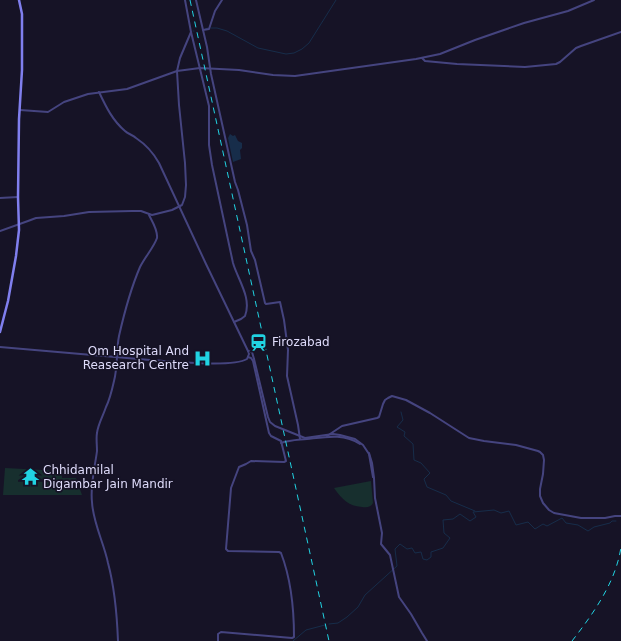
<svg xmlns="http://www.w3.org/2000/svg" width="621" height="641" font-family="'DejaVu Sans',sans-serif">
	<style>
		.green { fill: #172f2e }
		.water { fill: #172d4a }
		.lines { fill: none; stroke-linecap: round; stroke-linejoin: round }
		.stream { stroke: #172d4a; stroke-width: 1 }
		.tertiary { stroke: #45447f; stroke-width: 2 }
		.secondary { stroke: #807fee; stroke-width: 2.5 }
		.rail { stroke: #21d3e2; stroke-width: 1; stroke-dasharray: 6 5; stroke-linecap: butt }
		.tertiary-bridge { stroke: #45447f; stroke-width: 2 }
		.labels { text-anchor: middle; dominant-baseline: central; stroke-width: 3.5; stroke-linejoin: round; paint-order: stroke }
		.poi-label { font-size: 12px; fill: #dfdcfb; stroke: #161326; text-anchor: start }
	</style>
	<rect width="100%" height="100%" fill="#161326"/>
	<g class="green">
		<polygon points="5,468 62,471 62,478 76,478 82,495 3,495"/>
		<path d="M371 481 373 503C371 507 367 508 362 507 348 506 342 499 334 488Z"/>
	</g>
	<polygon class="water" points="230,134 233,136 235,135 238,141 242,143 242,148 240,150 241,159 233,162 228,138"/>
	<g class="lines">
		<g class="stream">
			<polyline points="211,28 217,28 227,31 258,48 286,54 294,53 302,49 309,43 336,0"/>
			<polyline points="205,29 208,28"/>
			<polyline points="193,31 194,31"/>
			<polyline points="401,412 403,420 397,427 405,432 404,436 413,444 414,460 421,463 430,473 424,479 427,487 446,495 451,501 475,511"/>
			<polyline points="329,624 338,623 347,617 358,607 365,595 397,566 395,549 400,544 407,549 412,548 415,553 421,552 423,559 427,560 431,557 431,552 443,548 450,538 444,533 443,520 453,519 460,514 470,521 476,517 473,512 494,510 501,513 509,511 516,525 528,522 535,529 543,524 547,526 562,518 566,523 578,525 588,531 594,527 610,523 612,521 616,521"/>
			<polyline points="293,641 306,630 325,625"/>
		</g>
		<g class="tertiary">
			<path d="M185 0 191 32 209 106V145L212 165 233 263C238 280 252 298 245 316L241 319 234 322"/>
			<polyline points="196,0 207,47 211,74 235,182 238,190 247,225 251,251 255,260 265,303 266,304 280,302 284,320 288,350 287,376 298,425 300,439"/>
			<polyline points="203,30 209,29 215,11 222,0"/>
			<polyline points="422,58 425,61 457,64 525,67 556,64 560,62 576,48 581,46 621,32"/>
			<polyline points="20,110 48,112 64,102 88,94 127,89 177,71 200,68 239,70 273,75 295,76 416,59 440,54 475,40 524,23 568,11 594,0"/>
			<polyline points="0,198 18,197"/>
			<polyline points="0,231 28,221 36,218 64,216 89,212 132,211 141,211 152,215 172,210 182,205 185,197 186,185 185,163 179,105 177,71 180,58 191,32"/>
			<path d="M0 347C50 351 100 356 150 360 169 361 232 368 247 359L249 354 248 351 206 264 159 163C154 154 145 144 136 138 133 135 128 134 125 131 113 121 106 107 99 92"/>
			<polyline points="248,351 252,352 254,359"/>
			<polyline points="327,436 342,426 377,418 379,417 383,404 385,400 388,398 392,396 406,400 430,413 469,438 484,441 516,445 538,451 540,452 543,455 544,460 543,474 540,489 540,496 543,503 549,510 554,513 581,518 605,518 615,516 621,516"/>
			<path d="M281 443C290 440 298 440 307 439 325 437 344 433 360 444"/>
			<polyline points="369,453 372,463 374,478 375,498 382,533 381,544 390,555 399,597 411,614 422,633 427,641"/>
			<path d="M118 641C117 615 115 589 108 563 104 543 93 523 92 502 90 485 95 467 97 451 97 445 96 438 97 433 98 424 103 416 106 407 110 399 112 390 114 381 118 366 116 351 119 336 124 314 131 288 140 267 145 257 154 247 157 238 158 230 152 221 149 215"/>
			<path d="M218 641V634L221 632 292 638 294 637C294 608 291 579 281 553L279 552 228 551 226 549 231 488 239 467 246 464 251 461 284 462 286 461 281 441 271 436 269 433 253 361 251 358 248 357"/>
		</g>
		<polyline class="secondary" points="0,332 8,301 16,256 19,230 18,197 19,119 22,70 22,14 19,0"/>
		<g class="rail">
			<polyline points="190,0 329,641"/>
			<path d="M572 641C593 614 616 582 621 547"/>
		</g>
		<polyline class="tertiary-bridge" points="254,359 268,417 270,422 275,426 305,438 333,434 340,435 355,439 363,445 369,454 373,477"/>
	</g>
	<defs>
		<symbol id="station-bare" viewBox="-9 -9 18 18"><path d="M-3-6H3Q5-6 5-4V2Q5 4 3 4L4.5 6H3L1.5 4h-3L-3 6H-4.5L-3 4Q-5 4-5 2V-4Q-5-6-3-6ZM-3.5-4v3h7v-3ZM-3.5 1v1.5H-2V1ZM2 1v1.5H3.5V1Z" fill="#21d3e2" stroke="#161326" stroke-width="2.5" paint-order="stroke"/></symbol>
		<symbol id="hospital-bare" viewBox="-9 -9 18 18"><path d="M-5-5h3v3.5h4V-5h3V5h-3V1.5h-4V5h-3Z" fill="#21d3e2" stroke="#161326" stroke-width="2.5" paint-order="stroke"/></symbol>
		<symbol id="temple-bare" viewBox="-9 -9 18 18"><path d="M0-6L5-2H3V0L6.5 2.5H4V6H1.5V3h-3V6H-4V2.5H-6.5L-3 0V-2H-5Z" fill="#21d3e2" stroke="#161326" stroke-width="2.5" paint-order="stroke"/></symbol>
	</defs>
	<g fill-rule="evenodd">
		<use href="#station-bare" x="246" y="330" width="25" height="25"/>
		<use href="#hospital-bare" x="190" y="346" width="25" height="25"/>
		<use href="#temple-bare" x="18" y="464" width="25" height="25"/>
	</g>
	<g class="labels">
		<g class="poi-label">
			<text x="272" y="342">Firozabad</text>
			<text x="189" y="351" text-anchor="end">Om Hospital And<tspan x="189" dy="14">Reasearch Centre</tspan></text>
			<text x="43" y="470">Chhidamilal<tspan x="43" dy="14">Digambar Jain Mandir</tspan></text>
		</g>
	</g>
</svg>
